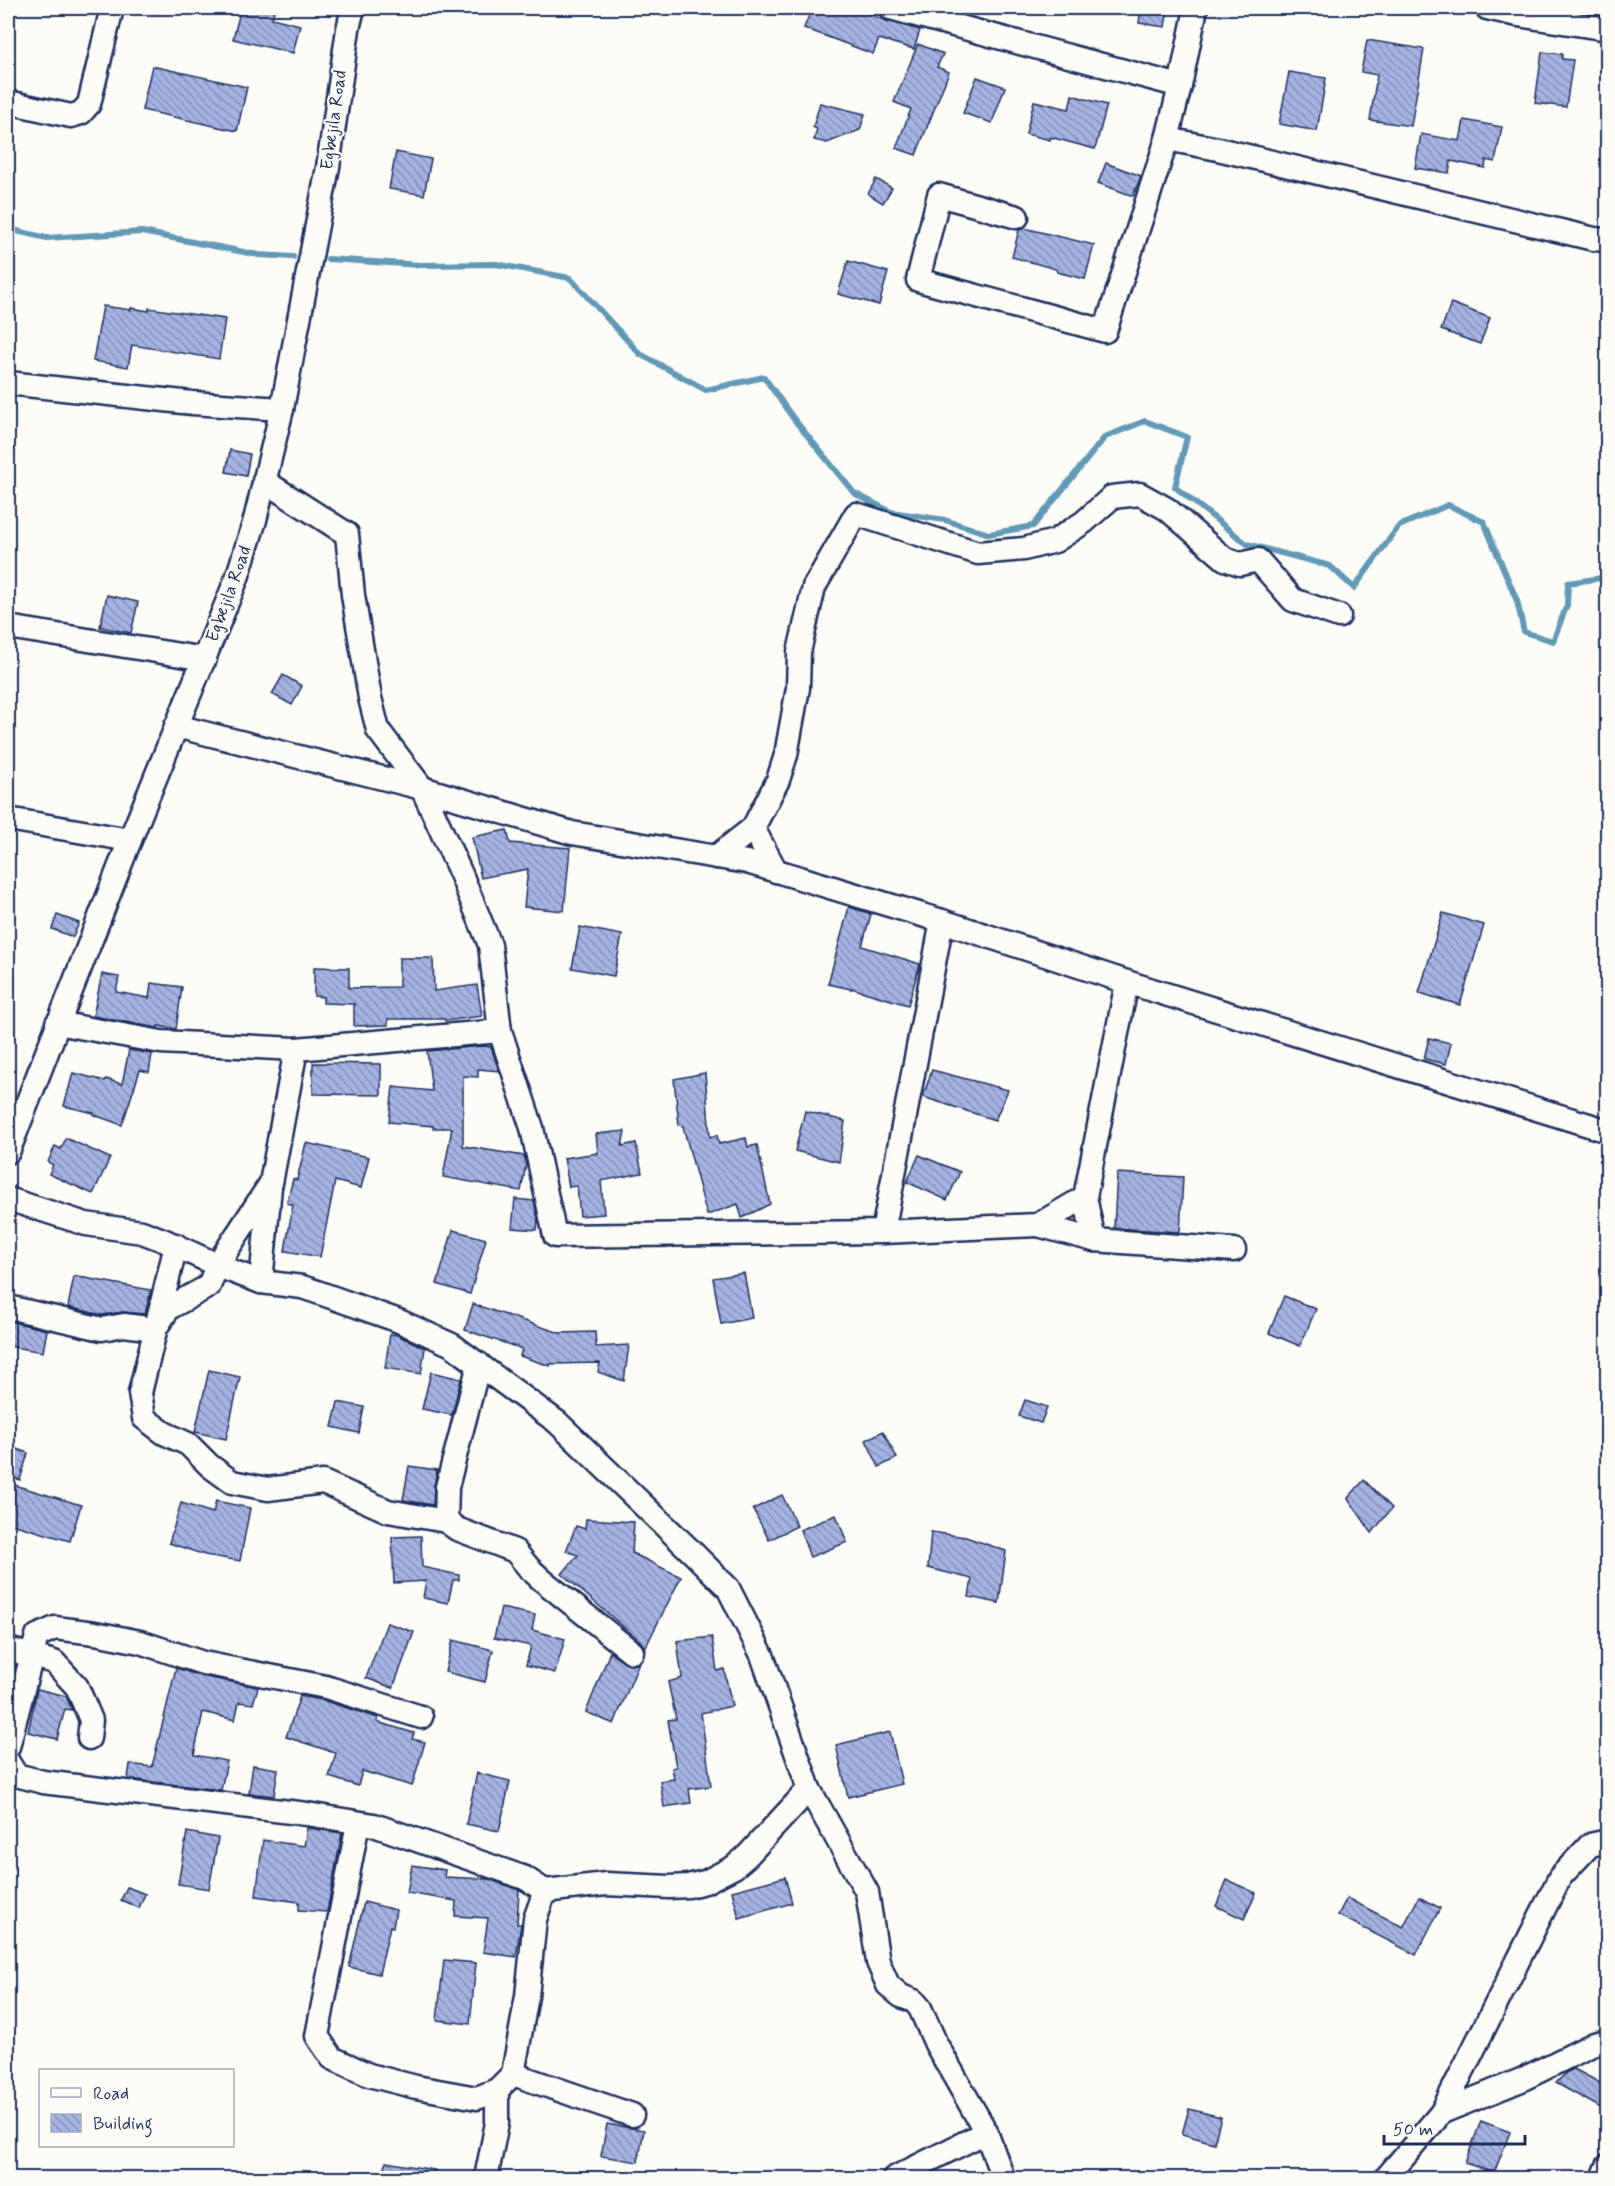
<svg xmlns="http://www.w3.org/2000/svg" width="1615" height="2186" font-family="Mynerve,sans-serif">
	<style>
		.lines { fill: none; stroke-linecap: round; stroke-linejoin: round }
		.stream { stroke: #6299b6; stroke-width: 6 }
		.building { fill: url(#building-back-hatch); stroke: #1b2f5e; stroke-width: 1.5 }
		.minor-casing { stroke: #1b2f5e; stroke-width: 27 }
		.minor { stroke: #fdfcf7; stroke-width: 22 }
		.labels { text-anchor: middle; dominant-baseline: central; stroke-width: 4.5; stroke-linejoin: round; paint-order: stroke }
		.street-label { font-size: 18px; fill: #1b2f5e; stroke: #fdfcf7 }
	</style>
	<defs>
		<pattern id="building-back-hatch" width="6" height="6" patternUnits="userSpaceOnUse" patternTransform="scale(1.5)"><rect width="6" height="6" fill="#a5b3e2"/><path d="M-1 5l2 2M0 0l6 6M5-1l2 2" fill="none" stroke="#8692ba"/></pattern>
	</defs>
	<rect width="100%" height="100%" fill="#fdfcf7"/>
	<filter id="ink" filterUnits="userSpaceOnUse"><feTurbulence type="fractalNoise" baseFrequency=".0167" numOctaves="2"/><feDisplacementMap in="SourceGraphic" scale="12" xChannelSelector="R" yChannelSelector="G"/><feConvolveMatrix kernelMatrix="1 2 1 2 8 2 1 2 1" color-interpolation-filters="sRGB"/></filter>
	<g filter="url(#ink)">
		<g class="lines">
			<g class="stream">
				<polyline points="8,229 47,238 142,232 259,255 293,257"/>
				<polyline points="328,259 420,265 496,264 570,278 640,354 706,390 764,377 793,418 854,493 891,512 945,520 989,534 1033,526 1105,437 1145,421 1187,437 1175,487 1247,544 1330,566 1354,588 1399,526 1448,505 1484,522 1517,601 1524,632 1553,641 1567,605 1568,583 1608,577"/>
			</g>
		</g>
		<g class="building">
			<polygon points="241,8 275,8 272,18 300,25 293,53 233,39"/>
			<polygon points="812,8 856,8 886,21 920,30 914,49 879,39 873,54 804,28"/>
			<polygon points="1141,8 1168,8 1165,27 1139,23"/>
			<polygon points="1367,40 1424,49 1411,126 1370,120 1377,75 1361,72"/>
			<polygon points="918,44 943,54 937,67 949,72 916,155 896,148 911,109 894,102"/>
			<polygon points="1542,52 1562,54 1562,59 1573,60 1566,107 1535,103"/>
			<polygon points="152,66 247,87 237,131 142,110"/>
			<polygon points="1289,72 1326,78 1317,131 1279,124"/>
			<polygon points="977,77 1005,87 992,123 963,113"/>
			<polygon points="1072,95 1107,105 1095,149 1050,137 1050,140 1026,134 1034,101 1069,109"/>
			<polygon points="820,103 865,114 860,130 827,143 814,140 817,129 813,127"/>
			<polygon points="1464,120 1502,127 1495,162 1486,160 1485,168 1451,161 1449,173 1415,168 1421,134 1460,141"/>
			<polygon points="396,152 431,159 424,195 389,189"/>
			<polygon points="1106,163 1141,176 1133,196 1098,183"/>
			<polygon points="876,179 892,188 883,203 868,194"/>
			<polygon points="1024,228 1094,245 1085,279 1057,272 1056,269 1012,257 1019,230"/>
			<polygon points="848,261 888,272 879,305 838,294"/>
			<polygon points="1451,303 1490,318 1480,344 1441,330"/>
			<polygon points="103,306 131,310 131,308 149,311 149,308 225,319 219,359 132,345 128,367 93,361"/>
			<polygon points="230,450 250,454 246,476 226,472"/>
			<polygon points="107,595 138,602 131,633 100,627"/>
			<polygon points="283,675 302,686 292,705 272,694"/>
			<polygon points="507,830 510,843 570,848 564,911 524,907 528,869 481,878 472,837"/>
			<polygon points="849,907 871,914 862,946 920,964 908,1005 851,988 851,989 828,984"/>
			<polygon points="1443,913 1484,925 1460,1005 1419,993"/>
			<polygon points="57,915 79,923 73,937 52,929"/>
			<polygon points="580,927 622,935 614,976 572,968"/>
			<polygon points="399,958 433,958 434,991 477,985 482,1016 445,1021 445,1019 388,1019 388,1025 354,1026 354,1004 323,1003 323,997 314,996 314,967 349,968 349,988 399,987"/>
			<polygon points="102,974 119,977 116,992 149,998 151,983 182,987 176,1029 158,1026 158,1028 93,1016"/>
			<polygon points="1429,1038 1451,1043 1446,1064 1424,1059"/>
			<polygon points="483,1046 491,1047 499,1071 478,1069 478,1077 463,1076 463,1146 524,1156 526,1165 521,1191 443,1177 452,1128 433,1128 433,1126 389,1122 393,1087 432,1091 427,1051"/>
			<polygon points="129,1050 152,1054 149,1072 140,1070 122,1125 94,1115 94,1113 64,1106 73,1073 105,1081 106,1079 122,1084"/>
			<polygon points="313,1063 381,1064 381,1095 313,1094"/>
			<polygon points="932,1070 1008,1090 995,1120 923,1097"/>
			<polygon points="705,1073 710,1137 717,1135 719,1144 746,1138 748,1147 757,1145 770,1204 742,1218 738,1204 707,1215 683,1126 679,1125 674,1079"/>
			<polygon points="805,1111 845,1121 839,1162 795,1151"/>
			<polygon points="625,1131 622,1146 636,1143 642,1173 601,1181 604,1214 580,1216 577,1186 569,1187 564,1158 598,1153 596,1134"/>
			<polygon points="66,1138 110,1158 93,1194 49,1174 53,1165 48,1162 55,1146 61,1149"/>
			<polygon points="306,1143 369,1157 361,1188 335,1181 320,1257 285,1251 293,1205 287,1203 293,1179 297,1180"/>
			<polygon points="919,1155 960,1172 947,1200 907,1182"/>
			<polygon points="1117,1173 1183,1177 1180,1232 1114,1228"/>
			<polygon points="515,1199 534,1201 538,1219 537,1230 512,1228"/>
			<polygon points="453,1230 486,1239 470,1294 437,1284"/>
			<polygon points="744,1273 752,1318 721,1324 713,1278"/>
			<polygon points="74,1276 151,1290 145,1314 122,1312 102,1315 68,1307"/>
			<polygon points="1284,1296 1316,1309 1300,1346 1269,1333"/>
			<polygon points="473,1304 560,1333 595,1332 596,1347 629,1345 624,1381 598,1372 600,1363 550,1364 550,1366 520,1356 522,1349 465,1330"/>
			<polygon points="8,1321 47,1330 43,1352 8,1346"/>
			<polygon points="390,1334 397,1335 425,1348 421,1374 385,1368"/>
			<polygon points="209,1370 240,1377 226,1439 195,1432"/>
			<polygon points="431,1372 461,1379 452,1415 422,1409"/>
			<polygon points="1025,1400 1047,1407 1041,1423 1019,1416"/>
			<polygon points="338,1402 364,1407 359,1433 332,1427"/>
			<polygon points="883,1431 897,1458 879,1467 866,1440"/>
			<polygon points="8,1446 28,1453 20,1480 8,1476"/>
			<polygon points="409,1466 437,1470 434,1486 433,1505 403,1500"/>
			<polygon points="1364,1480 1392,1508 1372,1533 1348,1498"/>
			<polygon points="11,1484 81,1505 70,1541 8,1523 8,1495"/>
			<polygon points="782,1495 797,1526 769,1540 753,1509"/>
			<polygon points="216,1501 250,1508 240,1561 205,1555 169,1543 181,1503 213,1513"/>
			<polygon points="836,1515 847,1542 810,1557 800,1530"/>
			<polygon points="586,1519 634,1522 632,1553 681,1577 645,1648 640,1641 562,1574 578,1555 566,1551 576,1526 585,1529"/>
			<polygon points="931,1532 966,1537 1006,1551 999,1603 969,1597 972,1579 928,1568"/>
			<polygon points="421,1536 422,1567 459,1575 459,1580 453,1580 448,1603 423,1598 426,1581 394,1583 392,1537"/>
			<polygon points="501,1608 535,1615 532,1630 565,1639 555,1673 526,1665 531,1646 494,1638"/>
			<polygon points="387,1623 414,1632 393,1688 366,1678"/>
			<polygon points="712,1637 717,1671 724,1669 732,1706 701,1713 711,1786 689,1789 691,1803 664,1807 660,1781 674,1779 672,1768 676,1767 668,1720 676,1719 668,1682 682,1678 677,1641"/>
			<polygon points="453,1640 493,1650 485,1682 445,1672"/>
			<polygon points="610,1652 629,1665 639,1663 614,1724 586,1712"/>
			<polygon points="176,1668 200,1676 258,1687 253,1704 239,1702 235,1720 203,1712 194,1755 227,1761 221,1790 128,1779 130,1764 152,1767"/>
			<polygon points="37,1689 66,1696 72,1710 65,1709 57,1739 28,1732"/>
			<polygon points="300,1696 322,1700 378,1718 377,1722 414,1733 412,1739 425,1742 412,1786 362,1771 358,1786 329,1777 336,1753 286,1737"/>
			<polygon points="890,1732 902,1784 848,1797 836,1745"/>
			<polygon points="253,1765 278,1769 274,1796 249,1793"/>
			<polygon points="477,1773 510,1781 499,1831 466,1824"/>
			<polygon points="307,1828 342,1833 327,1912 299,1910 299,1902 256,1896 263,1840 304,1846"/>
			<polygon points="187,1832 218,1838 209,1889 178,1884"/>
			<polygon points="412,1865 445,1870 444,1877 488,1879 519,1890 517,1924 521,1924 516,1957 483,1952 488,1918 455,1916 456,1901 407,1893"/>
			<polygon points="785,1877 792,1903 739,1918 732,1891"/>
			<polygon points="1227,1880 1256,1893 1244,1919 1216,1906"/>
			<polygon points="127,1887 145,1894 139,1908 121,1900"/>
			<polygon points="1419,1897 1440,1908 1416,1955 1338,1915 1347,1898 1403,1927"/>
			<polygon points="364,1902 396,1910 393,1927 390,1926 379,1974 349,1967"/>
			<polygon points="444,1960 476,1963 470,2024 437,2020"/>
			<polygon points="1574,2069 1608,2087 1608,2112 1556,2083 1567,2072"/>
			<polygon points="1189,2109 1221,2117 1214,2143 1182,2134"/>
			<polygon points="1481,2121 1510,2132 1494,2173 1465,2163"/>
			<polygon points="607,2124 644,2130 638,2162 601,2156"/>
			<polygon points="386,2162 435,2170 434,2178 383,2178"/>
		</g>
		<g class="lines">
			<defs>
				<g id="minor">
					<polyline points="890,8 1180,86"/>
					<polyline points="1487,8 1518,15 1608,29"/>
					<polyline points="8,102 71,116 81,113 89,104 112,8"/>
					<polyline points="1167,139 1218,149 1594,239 1608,240"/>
					<polyline points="1017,217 939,195 918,280 1105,331 1167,139 1180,86 1196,8"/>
					<polyline points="8,383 192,403 282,409"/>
					<polyline points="264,481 347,534 353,595 370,698 378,730 422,788 461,874 490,945 500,1031 532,1128 555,1236 883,1232 942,921"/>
					<polyline points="8,627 205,659"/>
					<polyline points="176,726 422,788 572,833 747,862 942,921 1136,985 1608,1131"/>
					<polyline points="8,819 130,840"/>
					<polyline points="753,828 776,871"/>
					<polyline points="716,857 753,828 778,780 786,755 798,688 799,652 814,587 856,514 978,553 1024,549 1055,541 1084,522 1112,497 1140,494 1167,509 1225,559 1240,564 1258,560 1293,600 1339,616"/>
					<polyline points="57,1023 161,1042 296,1049 500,1031"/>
					<polyline points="8,1152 130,840 237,578 255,520 282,409 328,167 348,29 353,8"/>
					<polyline points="1085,1197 1094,1240"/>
					<polyline points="8,1199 86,1224 142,1232 163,1240 226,1269 261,1282 302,1287 317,1292 399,1321 452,1345 557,1422 695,1555 728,1588 762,1655 809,1789 867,1892 878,1962 888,1985 901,1996 914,2001 920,2008 936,2044 986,2132 1003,2178"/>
					<polyline points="1038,1225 1094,1240 1234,1250"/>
					<polyline points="883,1232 1038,1225 1085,1197 1127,982"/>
					<polyline points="176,1245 140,1393 144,1418 164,1433 188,1444 210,1466 232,1482 268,1489 323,1482 388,1511 446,1521"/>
					<polyline points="261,1282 270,1187"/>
					<polyline points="8,1307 102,1329 124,1325 155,1329 169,1308 209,1286 217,1265 271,1183 296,1049"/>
					<polyline points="479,1364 447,1487 446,1521 457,1529 515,1551 529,1568 542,1580 632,1652"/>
					<polyline points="8,1649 54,1662 77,1687 91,1720 89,1738"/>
					<polyline points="8,1747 37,1636 55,1628 95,1633 140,1642 203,1663 326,1687 421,1717"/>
					<polyline points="8,1762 16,1775 43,1782 307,1814 374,1825 525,1878 545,1891 606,1884 669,1887 688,1886 705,1882 734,1867 747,1856 809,1789"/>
					<polyline points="358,1823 317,2036 332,2058 369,2075 416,2087 477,2098 497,2090"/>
					<polyline points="513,2074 632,2115"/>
					<polyline points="1442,2112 1560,1877 1590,1845 1608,1841"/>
					<polyline points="486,2178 497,2123 497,2090 513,2074 527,1996 535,1919 545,1891"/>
					<polyline points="894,2178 986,2132"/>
					<polyline points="1386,2178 1442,2112 1521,2080 1594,2044 1608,2041"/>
					<polyline points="1603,2178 1608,2166"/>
				</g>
			</defs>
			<use href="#minor" class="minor-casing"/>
			<use href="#minor" class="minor"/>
		</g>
	</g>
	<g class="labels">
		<g class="street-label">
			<text transform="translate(334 120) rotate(-82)">Egbejila Road</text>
			<text transform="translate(229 594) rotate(-70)">Egbejila Road</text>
		</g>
	</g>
	<rect width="1615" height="2186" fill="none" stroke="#fdfcf7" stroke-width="30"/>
	<rect x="15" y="15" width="1585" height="2156" fill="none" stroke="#1b2f5e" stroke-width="2" filter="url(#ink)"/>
	<rect x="39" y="2069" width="195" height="78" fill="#fdfcf7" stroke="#a3aaba" stroke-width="1.5"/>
	<rect x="51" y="2088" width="30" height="9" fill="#fdfcf7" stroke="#a3aaba" stroke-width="1.5"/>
	<text x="93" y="2099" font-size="18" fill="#1b2f5e">Road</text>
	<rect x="51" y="2114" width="30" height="18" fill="url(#building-back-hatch)" stroke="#a3aaba" stroke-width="1.5"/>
	<text x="93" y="2129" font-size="18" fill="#1b2f5e">Building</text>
	<path d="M1384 2135v9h141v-9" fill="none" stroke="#1b2f5e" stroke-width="3"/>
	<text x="1393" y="2135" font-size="18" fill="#1b2f5e" stroke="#fdfcf7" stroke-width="4.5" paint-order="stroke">50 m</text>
</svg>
